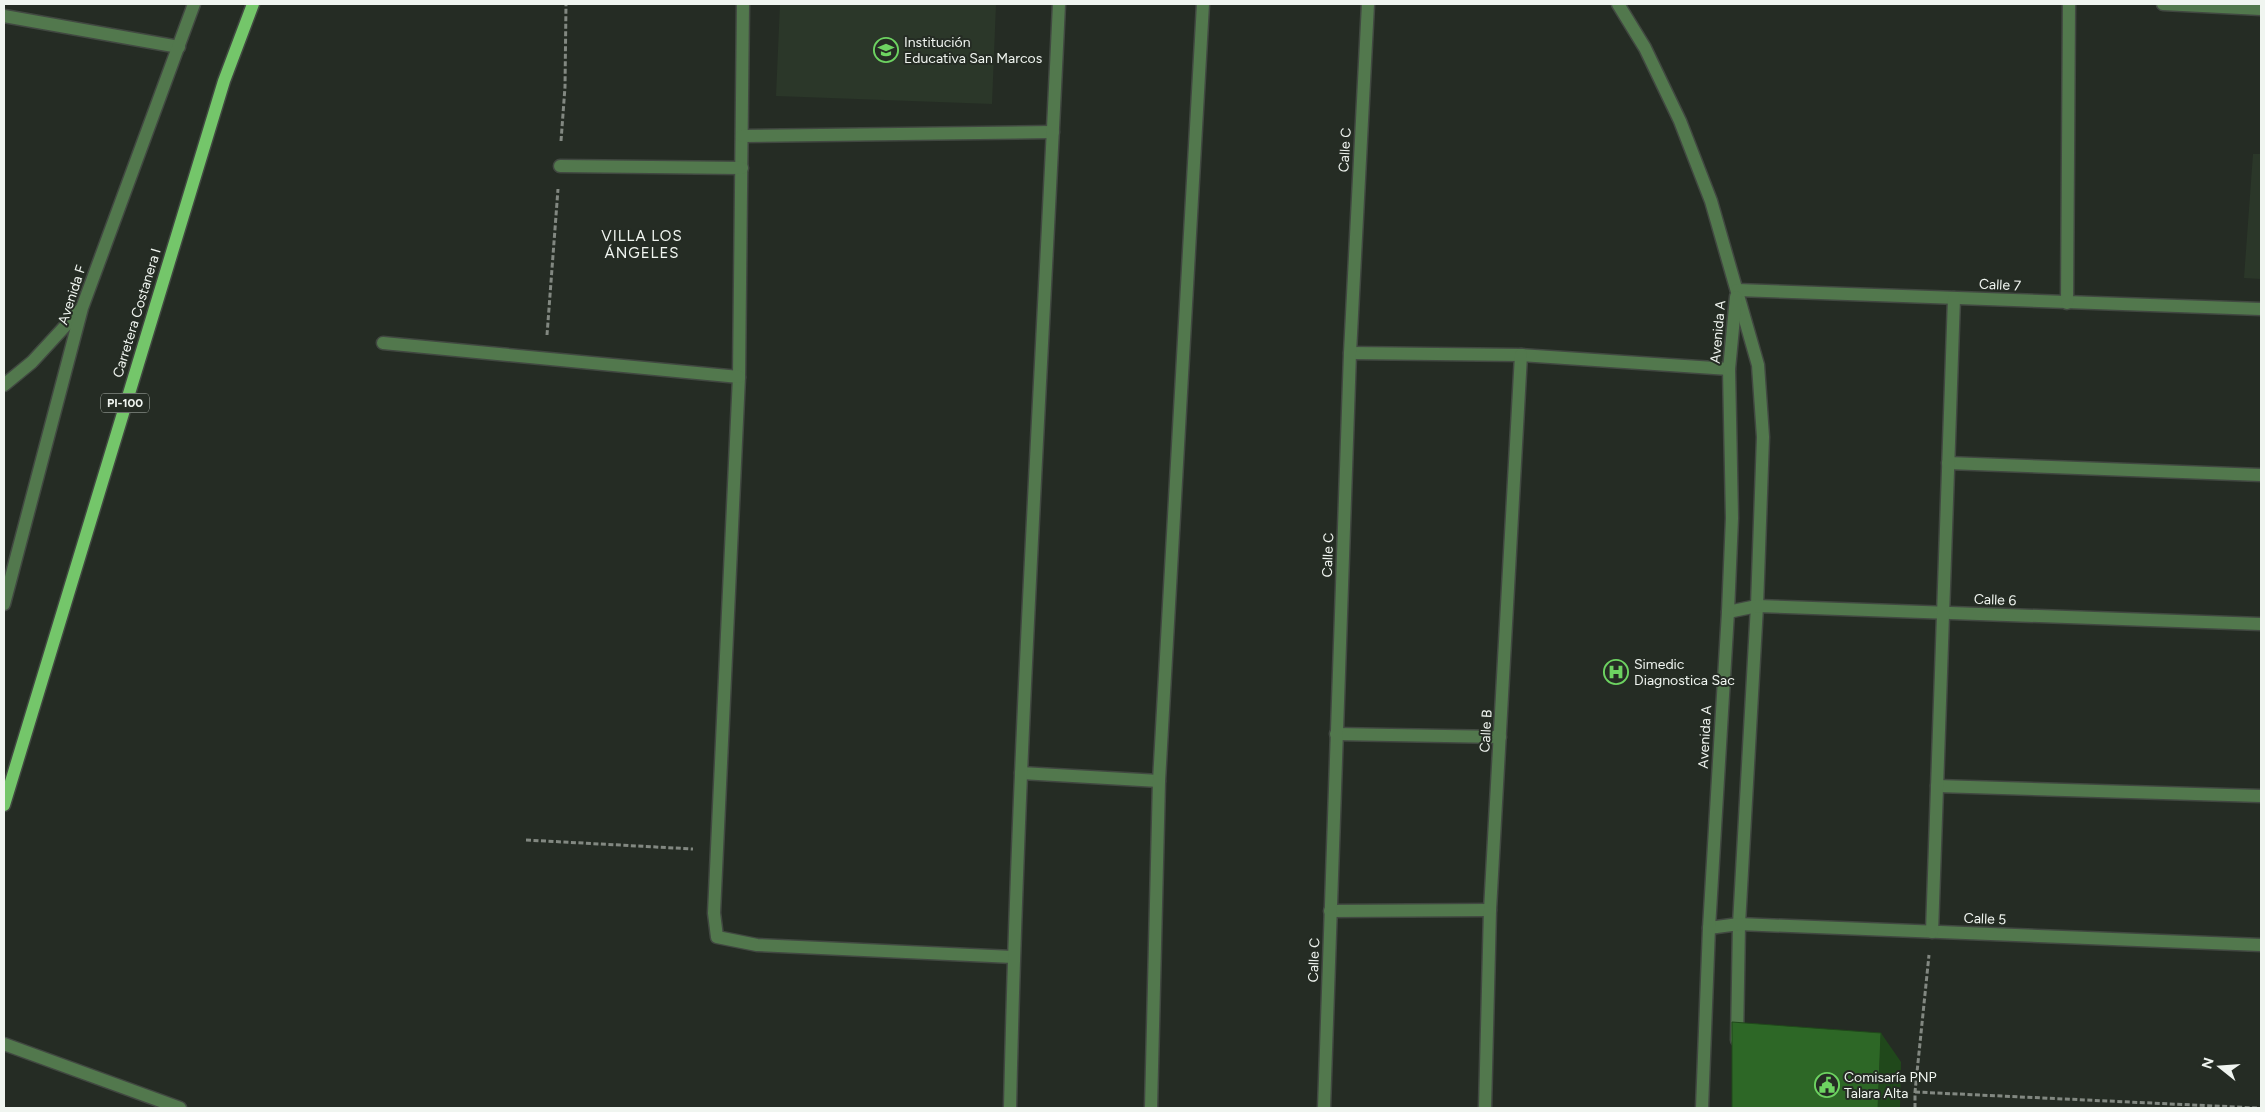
<svg xmlns="http://www.w3.org/2000/svg" width="2265" height="1112" font-family="Figtree,sans-serif">
	<style>
		.built { fill: #2b3729 }
		.lines { fill: none; stroke-linecap: round; stroke-linejoin: round }
		.minor-casing { stroke: #414841; stroke-width: 15 }
		.major-casing { stroke: #414841; stroke-width: 15 }
		.path { stroke: #828881; stroke-width: 3; stroke-dasharray: 5 2.5; stroke-linecap: butt }
		.minor { stroke: #52784d; stroke-width: 12 }
		.major { stroke: #74c66a; stroke-width: 12 }
		.shaded-wall { fill: #20481b }
		.building { fill: #2d6726; stroke: #20481b }
		.labels { text-anchor: middle; dominant-baseline: central; stroke-width: 4; stroke-linejoin: round; paint-order: stroke }
		.shield { fill: #252c24; stroke: #b3b9b3; stroke-width: 1 }
		.shield-label { font-size: 12px; font-weight: bold; fill: #f0f5f0 }
		.poi-label { font-size: 14px; fill: #f0f5f0; stroke: #252c24; text-anchor: start }
		.street-label { font-size: 14px; fill: #f0f5f0; stroke: #252c24 }
		.neighbourhood-label { font-size: 15px; letter-spacing: 1px; fill: #f0f5f0; stroke: #252c24 }
	</style>
	<rect width="100%" height="100%" fill="#252c24"/>
	<g class="built">
		<polygon points="780,4 996,4 992,104 776,96"/>
		<polygon points="2253,154 2261,154 2261,279 2244,278"/>
	</g>
	<g class="lines">
		<defs>
			<g id="minor">
				<polyline points="743,4 739,377 714,913 717,937 757,945 1013,957"/>
				<polyline points="1618,4 1645,48 1680,121 1711,201 1758,365 1763,437 1757,606 1739,924 1737,1040"/>
				<polyline points="2163,4 2261,9"/>
				<polyline points="4,16 179,47"/>
				<polyline points="742,136 1053,132"/>
				<polyline points="560,166 742,168"/>
				<polyline points="1737,290 2261,309"/>
				<polyline points="2067,303 2069,4"/>
				<polyline points="383,343 739,377"/>
				<polyline points="1350,353 1521,355 1729,369"/>
				<polyline points="4,385 32,362 80,310"/>
				<polyline points="1948,463 2261,475"/>
				<polyline points="4,604 82,308 194,4"/>
				<polyline points="1728,612 1757,606 2261,624"/>
				<polyline points="1336,734 1500,737"/>
				<polyline points="1021,773 1159,781"/>
				<polyline points="1937,786 2261,796"/>
				<polyline points="1330,911 1490,910"/>
				<polyline points="1709,928 1739,924 2261,945"/>
				<polyline points="1932,932 1954,298"/>
				<polyline points="4,1044 180,1108"/>
				<path d="M1010 1108C1018 740 1042 372 1059 4"/>
				<polyline points="1151,1108 1159,781 1203,4"/>
				<polyline points="1324,1108 1350,353 1368,4"/>
				<polyline points="1485,1108 1490,910 1521,355"/>
				<polyline points="1702,1108 1709,928 1728,612 1732,518 1729,369 1736,297"/>
			</g>
			<polyline id="major" points="4,805 224,81 253,4"/>
		</defs>
		<use href="#minor" class="minor-casing"/>
		<use href="#major" class="major-casing"/>
		<g class="path">
			<polyline points="561,141 565,87 566,4"/>
			<polyline points="547,335 558,189"/>
			<polyline points="526,840 693,849"/>
			<polyline points="1915,1092 2257,1108"/>
			<polyline points="1915,1108 1915,1092 1929,955"/>
		</g>
		<use href="#minor" class="minor"/>
		<use href="#major" class="major"/>
	</g>
	<polygon class="shaded-wall" points="1881,1033 1901,1062 1900,1108 1878,1108"/>
	<polygon class="building" points="1732,1022 1881,1033 1878,1108 1732,1108"/>
	<defs>
		<symbol id="school-ring" viewBox="-11 -11 22 22"><circle r="9.5" fill="#252c24" stroke="#6dd361" stroke-width="1.5"/><path d="M0-5L7-2L0 1L-7-2ZM-4 1L0 2.5L4 1V4Q0 6-4 4Z" fill="#6dd361"/></symbol>
		<symbol id="hospital-ring" viewBox="-11 -11 22 22"><circle r="9.5" fill="#252c24" stroke="#6dd361" stroke-width="1.5"/><path d="M-5-5h3v3.5h4V-5h3V5h-3V1.5h-4V5h-3Z" fill="#6dd361"/></symbol>
		<symbol id="civic-ring" viewBox="-11 -11 22 22"><circle r="9.5" fill="#252c24" stroke="#6dd361" stroke-width="1.5"/><path d="M-.6-6.5H3V-4.5H.6V-3L4-1V1h2V6H-6V1h2V-1L-.6-3ZM-1.2 2.5V6h2.4V2.5Z" fill="#6dd361"/></symbol>
	</defs>
	<g fill-rule="evenodd">
		<use href="#school-ring" x="872" y="36" width="28" height="28"/>
		<use href="#hospital-ring" x="1602" y="658" width="28" height="28"/>
		<use href="#civic-ring" x="1813" y="1071" width="28" height="28"/>
	</g>
	<g class="labels">
		<rect class="shield" x="101" y="393.5" width="48" height="19" rx="4"/>
		<g class="shield-label">
			<text x="125" y="403">PI-100</text>
		</g>
		<g class="poi-label">
			<text x="904" y="42">Institución<tspan x="904" dy="16">Educativa San Marcos</tspan></text>
			<text x="1634" y="664">Simedic<tspan x="1634" dy="16">Diagnostica Sac</tspan></text>
			<text x="1844" y="1077">Comisaría PNP<tspan x="1844" dy="16">Talara Alta</tspan></text>
		</g>
		<g class="street-label">
			<text transform="translate(1345 150) rotate(-87)">Calle C</text>
			<text transform="translate(2000 285) rotate(3)">Calle 7</text>
			<text transform="translate(72 295) rotate(-72)">Avenida F</text>
			<text transform="translate(137 313) rotate(-73)">Carretera Costanera I</text>
			<text transform="translate(1718 332) rotate(-85)">Avenida A</text>
			<text transform="translate(1328 555) rotate(-88)">Calle C</text>
			<text transform="translate(1995 600) rotate(2)">Calle 6</text>
			<text transform="translate(1486 731) rotate(-87)">Calle B</text>
			<text transform="translate(1705 737) rotate(-87)">Avenida A</text>
			<text transform="translate(1985 919) rotate(2)">Calle 5</text>
			<text transform="translate(1314 960) rotate(-88)">Calle C</text>
		</g>
		<g class="neighbourhood-label">
			<text x="642" y="236">VILLA LOS<tspan x="642" dy="17">ÁNGELES</tspan></text>
		</g>
	</g>
	<rect width="2265" height="1112" fill="none" stroke="#f0f5f0" stroke-width="10"/>
	<g transform="translate(2220 1067) rotate(287)" stroke="#252c24" stroke-width="4" paint-order="stroke">
	<path d="M0-4L9 19L0 12L-9 19Z" fill="#f0f5f0"/>
	<text y="-8" font-size="14" font-weight="bold" text-anchor="middle" fill="#f0f5f0">N</text>
	</g>
</svg>
